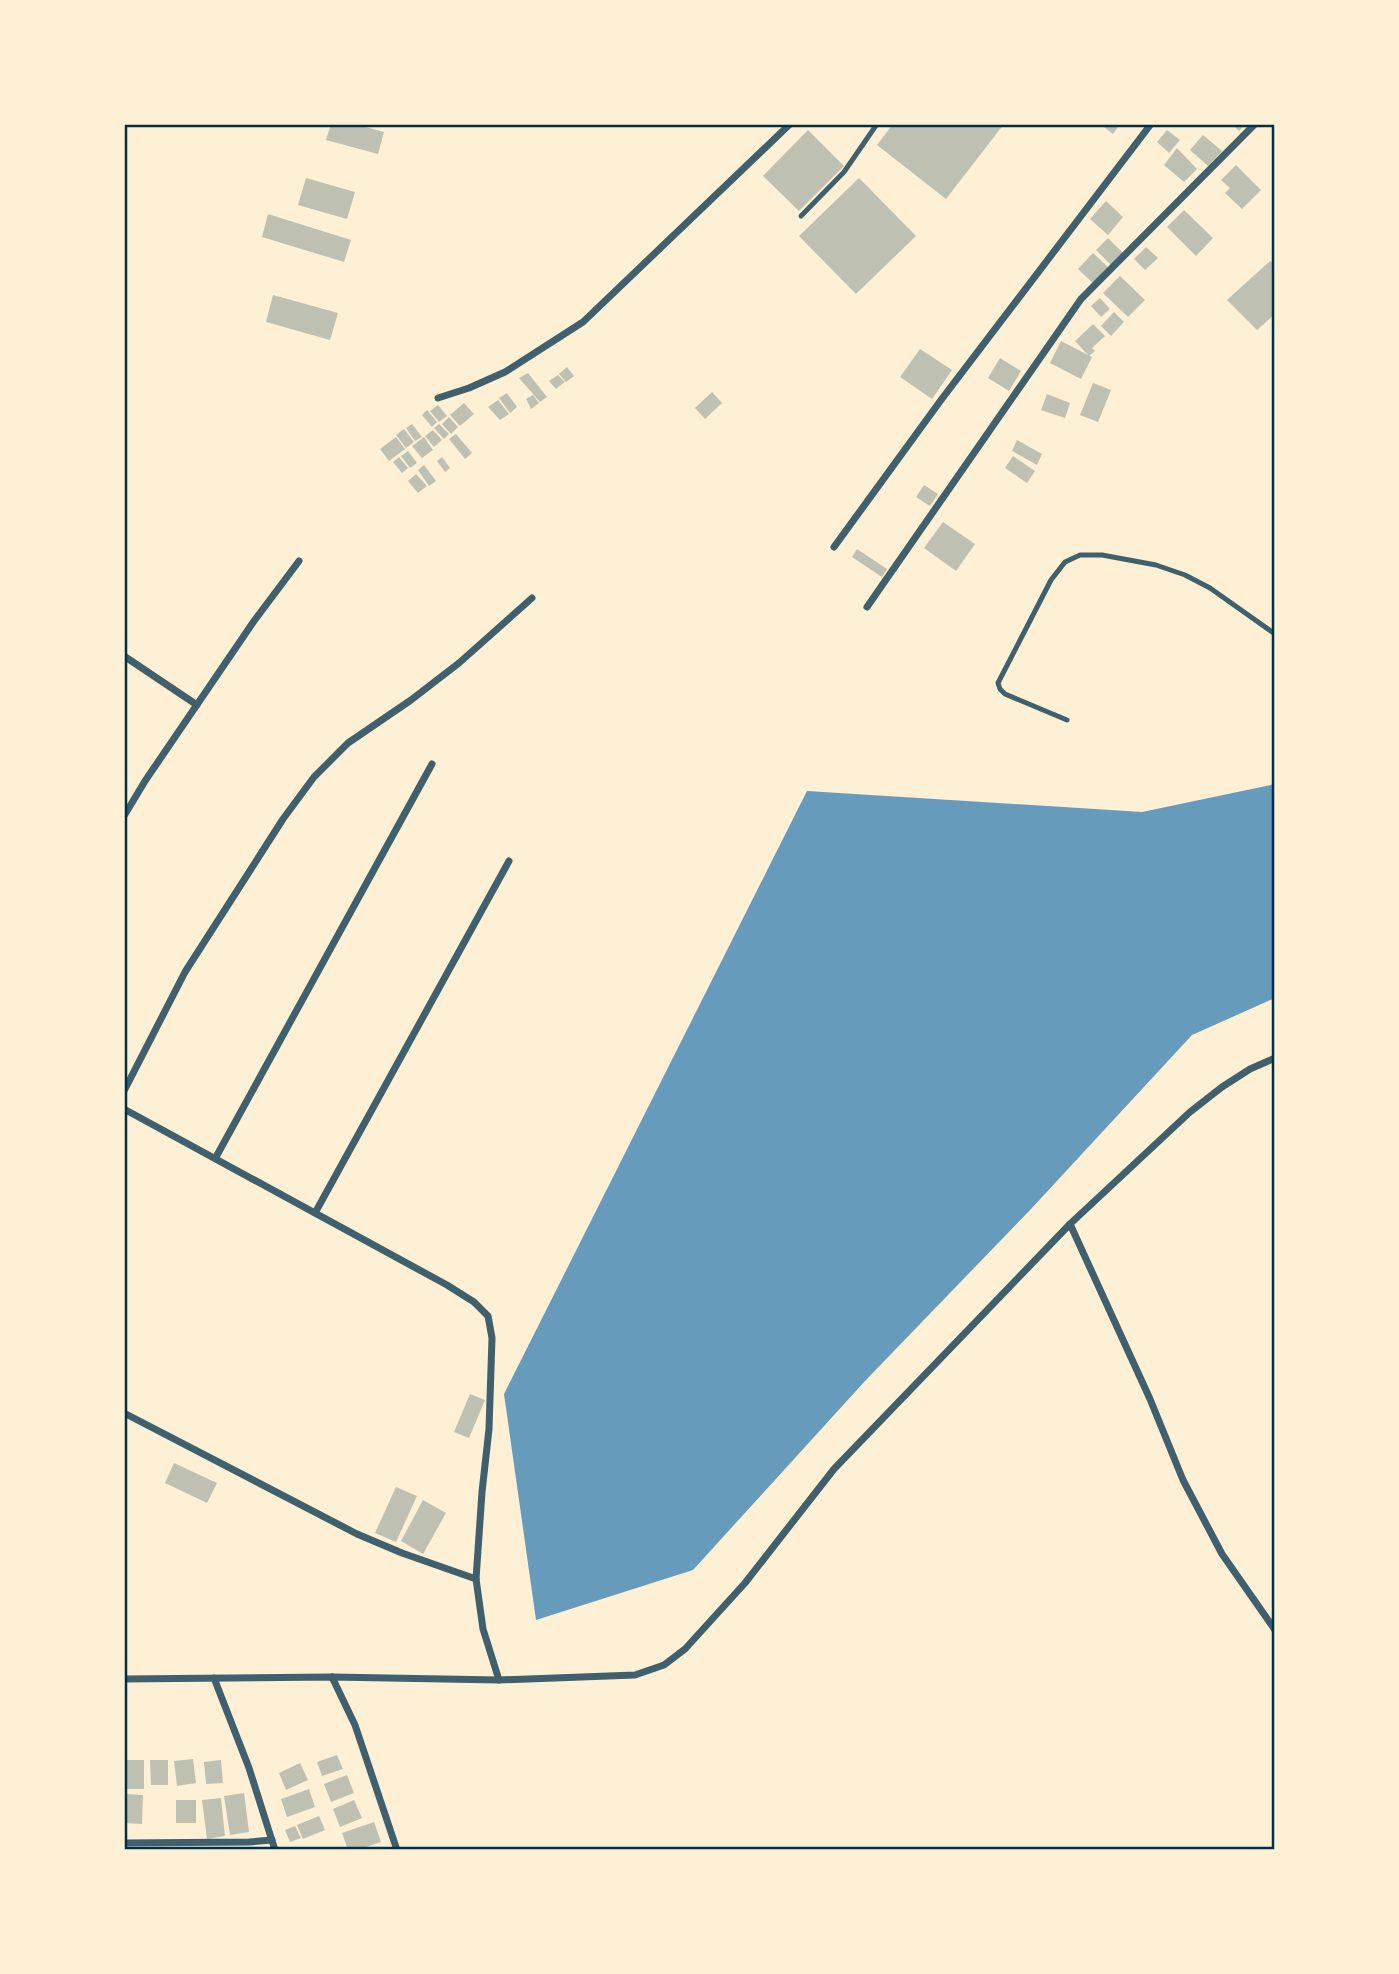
<svg xmlns="http://www.w3.org/2000/svg" width="1399" height="1974" font-family="'Open Sans',sans-serif">
	<style>
		.water { fill: #669bbc }
		.building { fill: #bec0b2 }
		.lines { fill: none; stroke-linecap: round; stroke-linejoin: round }
		.service { stroke: #3f606c; stroke-width: 5 }
		.minor { stroke: #3f606c; stroke-width: 7 }
		.neatline { fill: none; stroke: #003049; stroke-width: 2.5 }
	</style>
	<rect width="100%" height="100%" fill="#fdf0d5"/>
	<polygon class="water" points="1275,784 1275,998 1192,1035 1031,1209 865,1381 693,1570 536,1620 504,1394 807,791 1142,812"/>
	<g class="building">
		<polygon points="331,124 355,124 384,132 378,154 326,140"/>
		<polygon points="893,124 1004,124 946,199 877,145"/>
		<polygon points="1100,124 1120,124 1113,134"/>
		<polygon points="1232,124 1246,124 1239,131"/>
		<polygon points="808,130 844,166 799,211 763,176"/>
		<polygon points="1167,130 1180,140 1169,153 1157,142"/>
		<polygon points="1203,135 1222,151 1208,166 1190,150"/>
		<polygon points="1177,148 1197,169 1184,182 1164,165"/>
		<polygon points="1236,165 1261,190 1242,209 1225,193 1230,188 1221,180"/>
		<polygon points="306,178 355,192 347,219 298,205"/>
		<polygon points="859,178 916,236 856,294 799,236"/>
		<polygon points="1106,201 1123,217 1108,235 1090,219"/>
		<polygon points="1184,210 1213,238 1196,256 1167,227"/>
		<polygon points="268,214 351,240 344,262 262,237"/>
		<polygon points="1108,238 1123,253 1111,265 1096,250"/>
		<polygon points="1146,247 1158,258 1145,270 1134,259"/>
		<polygon points="1093,253 1108,267 1093,283 1078,269"/>
		<polygon points="1270,261 1275,265 1275,314 1257,330 1227,300"/>
		<polygon points="1120,276 1145,300 1128,317 1103,293"/>
		<polygon points="273,295 338,313 330,340 266,322"/>
		<polygon points="1100,298 1110,309 1101,317 1091,306"/>
		<polygon points="1114,312 1124,322 1111,336 1101,326"/>
		<polygon points="1093,324 1105,336 1092,348 1095,351 1089,356 1075,341"/>
		<polygon points="1061,341 1092,357 1081,379 1050,363"/>
		<polygon points="920,349 952,370 932,399 900,377"/>
		<polygon points="1000,358 1021,371 1009,391 988,378"/>
		<polygon points="567,367 574,376 566,382 559,374"/>
		<polygon points="528,373 547,397 540,402 519,378"/>
		<polygon points="558,375 565,382 556,389 549,381"/>
		<polygon points="1093,383 1111,390 1098,422 1080,415"/>
		<polygon points="712,392 722,403 705,419 695,408"/>
		<polygon points="507,393 517,407 510,413 499,398"/>
		<polygon points="1047,394 1070,403 1065,418 1041,410"/>
		<polygon points="533,395 539,403 531,409 526,399"/>
		<polygon points="498,400 509,414 500,420 488,407"/>
		<polygon points="464,403 474,414 460,426 450,415"/>
		<polygon points="438,405 447,416 439,422 430,411"/>
		<polygon points="427,410 437,422 432,427 422,415"/>
		<polygon points="449,417 458,427 451,434 442,424"/>
		<polygon points="412,424 422,437 415,441 406,428"/>
		<polygon points="439,424 449,434 444,439 434,428"/>
		<polygon points="404,429 414,442 406,448 396,435"/>
		<polygon points="433,430 442,440 434,447 425,436"/>
		<polygon points="456,434 472,453 465,459 449,439"/>
		<polygon points="396,437 405,449 389,461 380,449"/>
		<polygon points="424,437 433,450 422,458 412,446 416,443 417,445 416,443"/>
		<polygon points="1017,440 1042,454 1037,465 1012,451"/>
		<polygon points="408,451 417,463 410,468 401,456"/>
		<polygon points="1013,456 1035,471 1027,483 1005,468"/>
		<polygon points="399,457 408,468 402,473 393,462"/>
		<polygon points="442,457 450,468 445,472 437,461"/>
		<polygon points="424,465 436,481 429,486 418,470"/>
		<polygon points="416,474 427,486 418,493 408,481"/>
		<polygon points="924,485 938,494 930,506 916,497"/>
		<polygon points="943,522 975,544 956,571 924,548"/>
		<polygon points="857,549 887,569 882,577 852,557"/>
		<polygon points="470,1394 485,1400 469,1438 454,1432"/>
		<polygon points="174,1463 217,1483 207,1503 165,1483"/>
		<polygon points="396,1487 417,1496 396,1542 375,1533"/>
		<polygon points="423,1500 446,1513 423,1554 401,1541"/>
		<polygon points="337,1755 343,1769 322,1776 317,1762"/>
		<polygon points="193,1759 196,1783 177,1786 174,1761"/>
		<rect x="124" y="1760" width="20" height="29"/>
		<polygon points="150,1760 168,1760 168,1785 151,1785"/>
		<polygon points="221,1760 223,1783 206,1784 204,1762"/>
		<polygon points="300,1763 308,1780 286,1790 279,1773"/>
		<polygon points="347,1775 354,1793 331,1802 324,1784"/>
		<polygon points="309,1789 315,1807 287,1817 281,1799"/>
		<polygon points="244,1793 249,1832 230,1835 224,1796"/>
		<polygon points="126,1794 143,1795 142,1824 125,1823"/>
		<polygon points="221,1798 225,1836 207,1839 202,1800"/>
		<rect x="176" y="1800" width="20" height="23"/>
		<polygon points="354,1800 362,1818 340,1827 333,1809"/>
		<polygon points="319,1816 325,1830 303,1839 297,1825"/>
		<polygon points="374,1822 381,1842 357,1850 348,1850 342,1833"/>
		<polygon points="295,1826 301,1838 290,1842 285,1830"/>
	</g>
	<g class="lines">
		<g class="service">
			<polyline points="801,216 844,172 877,124"/>
			<polyline points="1067,720 1005,694 1000,689 998,683 1051,580 1065,562 1080,555 1102,555 1156,565 1185,575 1210,588 1275,634"/>
		</g>
		<g class="minor">
			<polyline points="438,398 469,388 505,372 583,322 790,124"/>
			<polyline points="834,547 941,400 1151,124"/>
			<polyline points="867,607 1081,299 1255,124"/>
			<polyline points="124,656 197,705"/>
			<polyline points="124,816 145,781 254,621 299,561"/>
			<polyline points="124,1091 185,972 283,819 314,777 348,743 411,700 459,663 532,598"/>
			<polyline points="124,1109 447,1285 474,1302 488,1316 492,1338 489,1429 482,1492 476,1579 483,1629 499,1680"/>
			<polyline points="216,1157 432,764"/>
			<polyline points="315,1213 509,861"/>
			<polyline points="1070,1224 1150,1399 1183,1480 1222,1554 1275,1630"/>
			<polyline points="124,1413 357,1534 402,1553 476,1579"/>
			<polyline points="332,1677 355,1725 397,1850"/>
			<polyline points="214,1678 249,1768 275,1850"/>
			<polyline points="124,1679 332,1677 499,1680 635,1675 664,1665 685,1649 745,1583 834,1469 1070,1224 1190,1112 1222,1087 1250,1069 1275,1058"/>
			<polyline points="124,1843 249,1842 272,1840"/>
		</g>
	</g>
	<rect width="1399" height="1974" fill="none" stroke="#fdf0d5" stroke-width="252"/>
	<rect x="126" y="126" width="1147" height="1722" class="neatline"/>
</svg>
